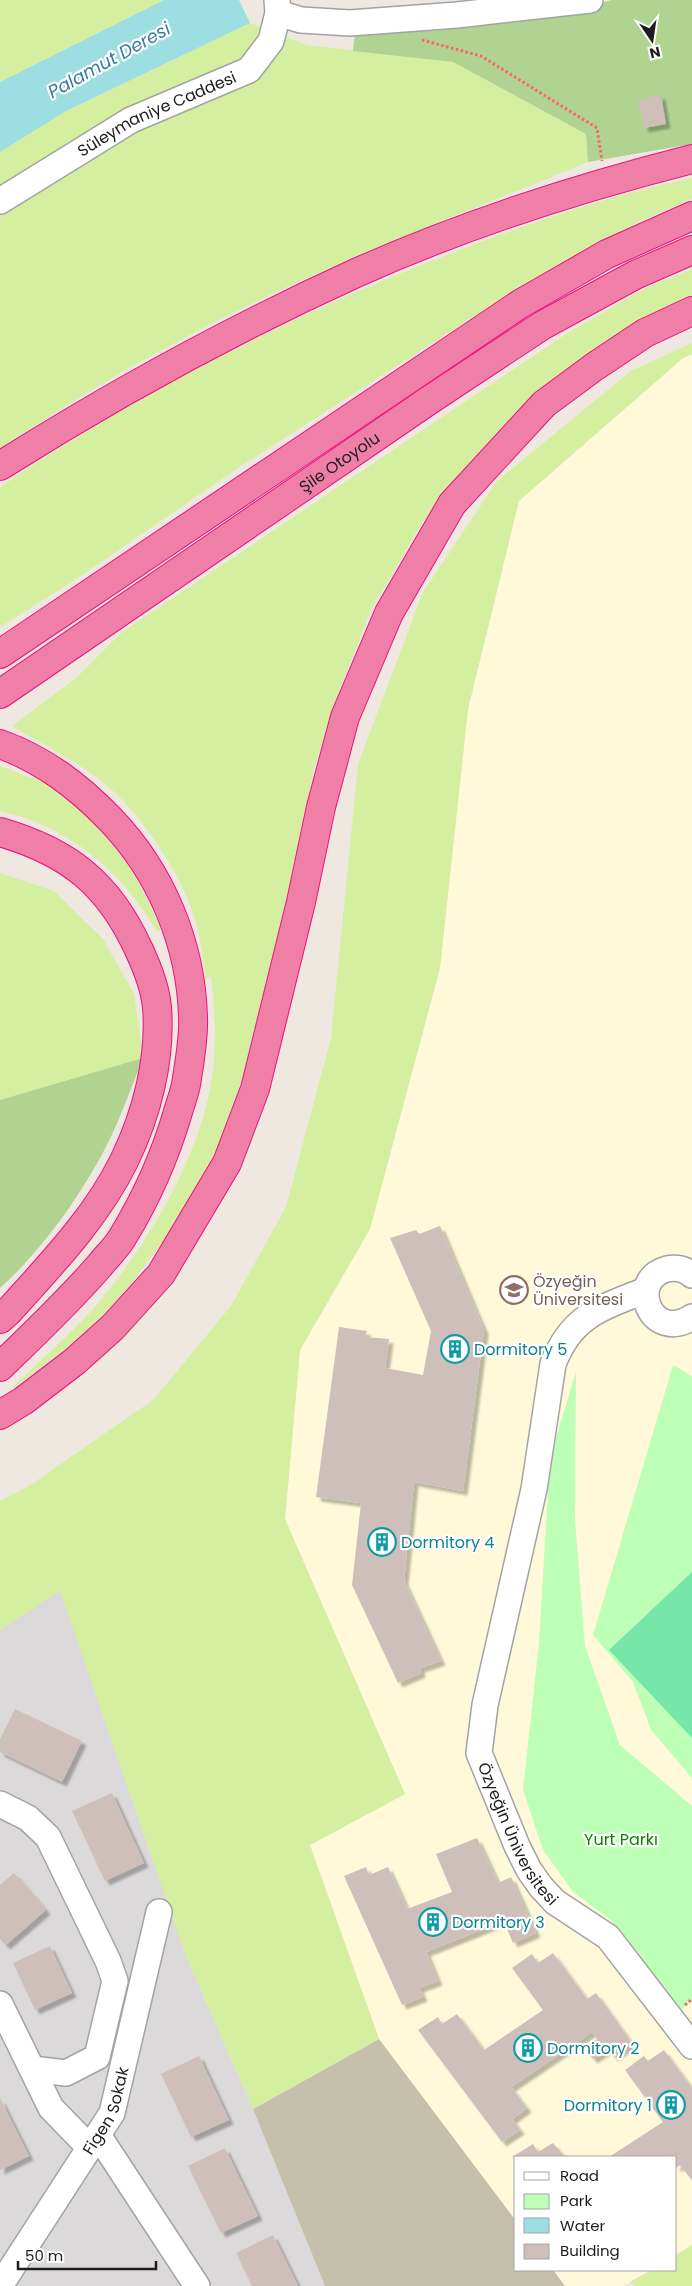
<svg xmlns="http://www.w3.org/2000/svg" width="692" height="2286" font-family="Poppins,sans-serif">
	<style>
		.residential { fill: #dbd9d9 }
		.education { fill: #fff9da }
		.construction { fill: #c4c0ab }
		.grass { fill: #d5efa0 }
		.forest { fill: #b0d391 }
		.park { fill: #beffb8 }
		.pitch { fill: #76e7a8 }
		.water { fill: #9cdee2 }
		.building { fill: #cfbfba; filter: url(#shadow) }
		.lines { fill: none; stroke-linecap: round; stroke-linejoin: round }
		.minor-casing { stroke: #a3a3a3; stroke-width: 28 }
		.highway-casing { stroke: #e91280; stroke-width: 30 }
		.path { stroke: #ff626c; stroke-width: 3; stroke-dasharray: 2.5 2.5; stroke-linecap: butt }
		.minor { stroke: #fff; stroke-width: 25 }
		.highway { stroke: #ef7fa7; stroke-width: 28 }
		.labels { text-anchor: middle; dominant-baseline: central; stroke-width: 4.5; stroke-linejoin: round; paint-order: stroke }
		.street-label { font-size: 16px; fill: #1c1c1c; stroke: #fff }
		.education-label { font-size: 16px; fill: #785e54; stroke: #fff; text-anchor: start }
		.culture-label { font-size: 16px; fill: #0d838f; stroke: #fff; text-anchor: start }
		.park-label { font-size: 16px; fill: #0c8400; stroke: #fff }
		.water-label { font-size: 18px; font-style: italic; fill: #387b9c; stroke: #fff }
	</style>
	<defs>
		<filter id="shadow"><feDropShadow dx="4.5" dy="4.5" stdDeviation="1" flood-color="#0004"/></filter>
	</defs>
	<rect width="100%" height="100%" fill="#efe8e1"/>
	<polygon class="residential" points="60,1590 186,1956 253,2109 325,2286 0,2286 0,1630"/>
	<g class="education">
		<polygon points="692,354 692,2245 676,2255 676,2157 516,2157 516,2221 379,2039 310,1845 405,1794 285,1519 300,1350 370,1229 440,968 468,709 519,501 683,358"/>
		<polygon points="553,2270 651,2270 623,2286 565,2286"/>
	</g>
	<polygon class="construction" points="379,2039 516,2221 516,2270 553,2270 565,2286 325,2286 253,2109"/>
	<g class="grass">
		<polygon points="0,0 164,0 0,82"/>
		<path d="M250 23 307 45 453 62 586 134 588 162C507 195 426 227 346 261 226 312 108 375 0 449V152L66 111Z"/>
		<path d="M692 178V199L645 219 526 283 241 466 72 582 0 627V487C153 383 321 300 494 237 559 214 625 191 692 178Z"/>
		<path d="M692 269V298L661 313 583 357 530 399 470 462 422 523 371 610 341 686 314 768 283 915 247 1065 209 1173 168 1235 131 1284 90 1331 4 1395C29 1371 56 1347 81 1322 142 1257 208 1150 214 1059 216 1031 214 1004 211 976L206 979C203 961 201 943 197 926 186 881 146 821 111 789 83 764 45 746 12 726L75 679 122 632 566 334 643 289Z"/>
		<polygon points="692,343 692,354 683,358 519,501 468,709 440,968 370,1229 300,1350 285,1519 405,1794 310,1845 379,2039 253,2109 186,1956 60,1591 0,1630 0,1501 29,1486 153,1400 231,1306 286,1207 331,1038 358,764 423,592 497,481 631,371"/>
		<path d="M0 766 32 778 36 776C72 801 105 830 129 867 142 886 151 908 161 928L158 932C149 919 141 906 131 894 100 854 50 821 0 811Z"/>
		<polygon points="0,873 54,891 103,939 134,994 143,1058 0,1100"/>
		<polygon points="692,2245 692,2286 635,2286 630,2282 651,2270 676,2270 676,2255"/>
	</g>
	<g class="forest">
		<polygon points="612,0 692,0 692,144 588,162 586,134 453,62 353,51 355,33 588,6"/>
		<path d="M143 1058C134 1081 125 1105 115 1128 91 1182 44 1249 0 1288V1100Z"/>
	</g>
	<g class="park">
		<polygon points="673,1365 692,1376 692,1778 651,1730 633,1682 593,1635"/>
		<polygon points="576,1372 575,1520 585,1646 620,1745 692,1806 692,2001 682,2009 662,1994 611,1920 573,1892 543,1850 523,1790 539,1642 550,1457"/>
	</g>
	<polygon class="pitch" points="692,1572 692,1738 609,1650"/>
	<polygon class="water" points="164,0 239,0 250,23 66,111 0,152 0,82"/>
	<g class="building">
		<polygon points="661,95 666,124 644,128 638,100"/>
		<polygon points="440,1226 484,1330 463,1491 414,1482 404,1581 441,1661 420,1668 421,1673 398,1683 352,1585 361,1503 316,1497 339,1327 367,1331 365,1337 389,1339 385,1368 423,1375 431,1331 390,1238 416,1230 419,1234"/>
		<polygon points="15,1709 82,1741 62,1782 0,1752 0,1739"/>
		<polygon points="112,1793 144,1863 105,1881 72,1811"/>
		<polygon points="477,1838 498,1883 511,1877 536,1933 513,1943 507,1929 515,1926 511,1918 426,1952 438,1981 419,1988 423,1997 402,2005 344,1876 366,1867 369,1875 388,1867 407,1909 452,1892 436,1854"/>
		<polygon points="14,1873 46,1910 6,1945 0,1939 0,1885"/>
		<polygon points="50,1946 72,1993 35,2010 13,1963"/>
		<polygon points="553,1953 587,1999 596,1993 632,2043 614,2057 608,2049 593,2059 584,2047 597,2039 592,2032 511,2087 527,2108 512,2119 520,2130 502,2142 418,2030 438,2017 442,2024 457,2014 484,2050 543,2010 512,1968 532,1954 538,1963"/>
		<polygon points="664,2050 692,2088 692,2180 680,2165 676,2168 676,2157 609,2157 663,2122 625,2070 644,2056 648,2061"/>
		<polygon points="199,2056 229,2120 191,2137 161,2074"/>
		<polygon points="0,2098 29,2156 0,2170"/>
		<polygon points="553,2143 565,2157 512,2157 533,2144 538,2152"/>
		<polygon points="225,2148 258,2216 221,2233 188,2166"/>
		<polygon points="273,2235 298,2286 252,2286 236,2253"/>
	</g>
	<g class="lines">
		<defs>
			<g id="minor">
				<polyline points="278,13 301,20 350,23 457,15 590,0"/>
				<path id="s1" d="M0 201 131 120 249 70 271 41 278 13 277 0"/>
				<path d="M692 1275C685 1269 676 1267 667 1269 626 1280 651 1344 692 1317"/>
				<path id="s2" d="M646 1290C601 1308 571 1316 553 1364L534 1489 485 1705 479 1753 517 1846 529 1870 541 1887 555 1902 608 1937 692 2046"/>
				<polyline points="0,1804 28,1818 48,1837 108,1961 115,1981 97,2057 66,2073 32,2069"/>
				<polyline points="0,2004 51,2108 90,2148"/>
				<polyline points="98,2135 197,2286"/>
				<path id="s3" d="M0 2286 112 2113 159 1912"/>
			</g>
			<g id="highway">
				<path d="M0 466C114 394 233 329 356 273 463 225 578 188 692 159"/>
				<polyline points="0,654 520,304 607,254 692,216"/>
				<path id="s4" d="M0 694 431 399 543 325 635 275 692 250"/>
				<path d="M0 744C44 760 78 786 110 819 161 872 191 944 193 1017 194 1037 190 1059 187 1078 186 1090 181 1101 178 1112 165 1156 146 1199 122 1238 116 1248 107 1256 100 1265 69 1301 34 1334 0 1367"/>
				<path d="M0 832C69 852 109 884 139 950 147 967 155 987 157 1007 161 1059 147 1114 124 1161 96 1218 51 1264 9 1311L0 1319"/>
				<polyline points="0,1415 23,1401 74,1362 113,1327 161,1274 227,1163 255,1089 301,902 321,807 345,717 389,613 452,504 544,404 594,367 645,333 692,311"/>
			</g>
		</defs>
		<use href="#minor" class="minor-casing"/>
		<use href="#highway" class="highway-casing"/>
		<g class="path">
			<polyline points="422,40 481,56 597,128 602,161"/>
			<polyline points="685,2005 692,1999"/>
		</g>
		<use href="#minor" class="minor"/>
		<use href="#highway" class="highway"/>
	</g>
	<defs>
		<symbol id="university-ring" viewBox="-11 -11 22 22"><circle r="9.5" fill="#fff" stroke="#8d6e63" stroke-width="1.5"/><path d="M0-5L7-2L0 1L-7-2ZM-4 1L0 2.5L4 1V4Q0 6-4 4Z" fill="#8d6e63"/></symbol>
		<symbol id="building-ring" viewBox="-11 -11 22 22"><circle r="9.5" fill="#fff" stroke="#0f9aa8" stroke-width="1.5"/><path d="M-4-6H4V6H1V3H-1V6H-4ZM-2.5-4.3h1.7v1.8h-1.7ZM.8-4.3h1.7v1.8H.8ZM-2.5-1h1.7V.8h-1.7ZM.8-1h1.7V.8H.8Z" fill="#0f9aa8"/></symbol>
	</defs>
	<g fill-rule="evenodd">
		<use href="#university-ring" x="498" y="1274" width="32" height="32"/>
		<use href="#building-ring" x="439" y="1333" width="32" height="32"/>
		<use href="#building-ring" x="366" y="1526" width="32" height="32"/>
		<use href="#building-ring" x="417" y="1906" width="32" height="32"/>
		<use href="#building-ring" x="512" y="2032" width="32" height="32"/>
		<use href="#building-ring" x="655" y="2089" width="32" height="32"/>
	</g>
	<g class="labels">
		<g class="street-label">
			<text stroke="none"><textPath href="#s1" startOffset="180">Süleymaniye Caddesi</textPath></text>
			<text stroke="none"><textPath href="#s4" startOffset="411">Şile Otoyolu</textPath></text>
			<text stroke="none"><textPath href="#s2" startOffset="610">Özyeğin Üniversitesi</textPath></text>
			<text stroke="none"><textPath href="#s3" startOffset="206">Figen Sokak</textPath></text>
		</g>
		<g class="education-label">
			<text x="533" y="1281">Özyeğin<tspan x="533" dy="18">Üniversitesi</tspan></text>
		</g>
		<g class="culture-label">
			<text x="474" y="1349">Dormitory 5</text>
			<text x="401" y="1542">Dormitory 4</text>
			<text x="452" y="1922">Dormitory 3</text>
			<text x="547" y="2048">Dormitory 2</text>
			<text x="652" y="2105" text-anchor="end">Dormitory 1</text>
		</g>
		<g class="park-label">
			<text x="621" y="1839">Yurt Parkı</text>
		</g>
		<g class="water-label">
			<text transform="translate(109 60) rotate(-29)">Palamut Deresi</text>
		</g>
	</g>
	<rect x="514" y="2156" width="162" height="115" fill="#ffffff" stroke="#a4a4a4"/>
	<rect x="524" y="2172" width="25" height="8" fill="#ffffff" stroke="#a4a4a4"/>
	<text x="560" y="2181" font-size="15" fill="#1c1c1c">Road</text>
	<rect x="524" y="2194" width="25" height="15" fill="#beffb8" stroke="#a4a4a4"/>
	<text x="560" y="2206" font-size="15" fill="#1c1c1c">Park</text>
	<rect x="524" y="2218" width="25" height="15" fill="#9cdee2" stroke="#a4a4a4"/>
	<text x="560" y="2231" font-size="15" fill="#1c1c1c">Water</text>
	<rect x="524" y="2244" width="25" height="15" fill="#cfbfba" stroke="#a4a4a4"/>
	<text x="560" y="2256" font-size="15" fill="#1c1c1c">Building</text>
	<g transform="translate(652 40) rotate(167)" stroke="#ffffff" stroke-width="4" paint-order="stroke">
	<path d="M0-4L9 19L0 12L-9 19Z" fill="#1c1c1c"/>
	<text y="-8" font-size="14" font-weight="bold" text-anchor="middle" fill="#1c1c1c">N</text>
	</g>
	<path d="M18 2261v8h138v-8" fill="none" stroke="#1c1c1c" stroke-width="2.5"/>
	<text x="25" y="2261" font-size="15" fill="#1c1c1c" stroke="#ffffff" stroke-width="4" paint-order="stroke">50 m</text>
</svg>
